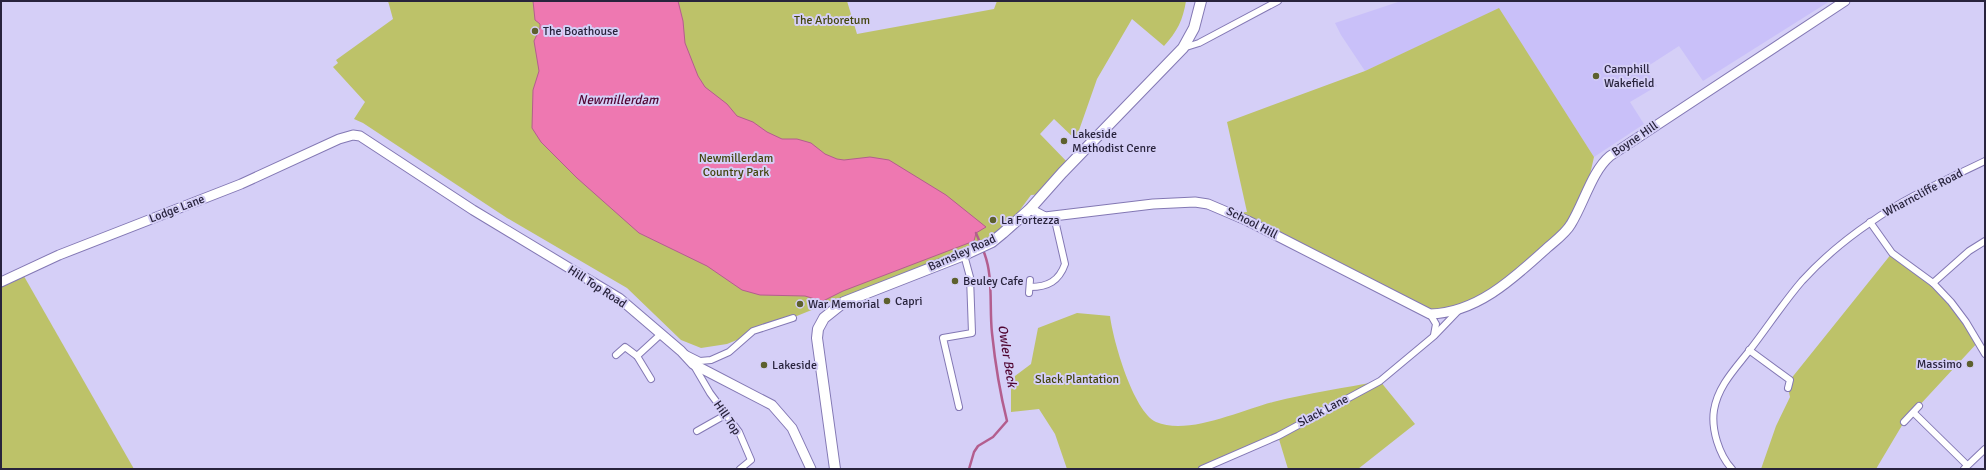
<svg xmlns="http://www.w3.org/2000/svg" width="1986" height="470" font-family="Signika,sans-serif">
	<style>
		.built { fill: #c9c0f9 }
		.green { fill: #bdc269 }
		.water { fill: #ee78b1; stroke: #b35e8e }
		.lines { fill: none; stroke-linecap: round; stroke-linejoin: round }
		.stream { stroke: #b35e8e; stroke-width: 2.5 }
		.street-casing { stroke: #8378b4; stroke-width: 8 }
		.secondary-casing { stroke: #8378b4; stroke-width: 11 }
		.primary-casing { stroke: #8378b4; stroke-width: 12 }
		.street { stroke: #fff; stroke-width: 6 }
		.secondary { stroke: #fff; stroke-width: 9 }
		.primary { stroke: #fff; stroke-width: 10 }
		.poi-dot { fill: #5d602d; stroke: #d5cff7; stroke-width: 1.5 }
		.labels { text-anchor: middle; dominant-baseline: central; stroke-width: 4; stroke-linejoin: round; paint-order: stroke }
		.park-label { font-size: 12px; fill: #43450d; stroke: #d5cff7 }
		.poi-label { font-size: 12px; fill: #28233c; stroke: #d5cff7; text-anchor: start }
		.street-label { font-size: 12px; fill: #28233c; stroke: #d5cff7 }
		.water-label { font-size: 13px; font-style: italic; fill: #510632; stroke: #d5cff7 }
	</style>
	<rect width="100%" height="100%" fill="#d5cff7"/>
	<polygon class="built" points="1401,1 1830,1 1703,81 1679,46 1645,68 1657,86 1630,102 1644,124 1594,157 1499,9 1365,71 1341,35 1335,23"/>
	<g class="green">
		<path d="M388 1H847L857 34 994 9 997 1H1186C1183 20 1177 32 1164 46L1132 19 1097 79 1077 136 1074 138 1054 119 1040 134 1070 165 1044 194 1031 195 1003 233 727 344 701 348 681 340 627 288 507 218 363 123 354 119 365 102 333 67 338 63 336 60 393 19Z"/>
		<polygon points="1499,8 1594,157 1583,205 1570,227 1477,303 1430,314 1234,213 1247,212 1227,122 1365,71"/>
		<polygon points="1892,253 1933,283 1979,341 1904,422 1876,469 1761,469 1776,426 1790,397 1788,388 1790,380"/>
		<polygon points="21,271 134,469 1,469 1,282"/>
		<path d="M1077 313 1110 316C1113 340 1133 411 1156 422 1188 436 1241 410 1273 402 1308 393 1345 388 1380 381L1415 424 1358 469H1288L1278 436 1202 469H1067L1055 434 1039 409 1011 412V390L1015 376 1031 364 1038 328Z"/>
	</g>
	<polygon class="water" points="533,1 678,1 683,21 685,43 698,76 705,87 727,104 737,116 753,122 767,132 782,139 797,139 811,143 825,154 837,159 844,160 870,157 889,160 946,195 986,227 976,233 974,241 843,291 819,303 815,299 805,296 760,295 742,290 707,266 639,233 577,178 541,142 532,128 533,90 539,71 534,41 540,28 540,24 535,20"/>
	<g class="lines">
		<g class="stream">
			<polyline points="976,233 981,245"/>
			<path d="M969 469 974 452 978 446 993 437 1007 421C1000 393 995 362 992 333 989 306 994 275 983 250"/>
		</g>
		<defs>
			<g id="street">
				<polyline points="1183,48 1199,43 1278,1"/>
				<polyline points="1870,222 1892,253 1933,283 1951,302 1966,322 1985,354"/>
				<polyline points="1933,283 1969,251 1985,241"/>
				<path d="M1030 287C1048 287 1059 281 1065 264L1054 216"/>
				<polyline points="1029,293 1030,280"/>
				<polyline points="1430,314 1436,324 1434,335"/>
				<polyline points="1749,350 1790,380 1788,388"/>
				<polyline points="686,354 700,361 711,360 729,352 753,331 793,318"/>
				<polyline points="616,355 625,347 637,356 651,379"/>
				<polyline points="637,356 661,334"/>
				<polyline points="693,364 710,393 739,432 751,460 740,469"/>
				<polyline points="959,407 943,338 972,333 970,277 964,255"/>
				<polyline points="1914,413 1967,465"/>
				<polyline points="1904,422 1919,406"/>
				<polyline points="697,431 727,414"/>
				<polyline points="1202,469 1278,436 1380,381 1434,336 1459,310"/>
				<path d="M1732 469C1719 455 1711 429 1714 410 1718 386 1735 369 1749 351 1767 328 1783 303 1802 281 1822 259 1846 239 1871 222 1906 197 1946 180 1985 161"/>
				<polyline points="1964,469 1985,449"/>
			</g>
			<g id="secondary">
				<path d="M1030 209 1045 217 1153 204 1195 202 1208 204 1248 221 1430 314C1477 313 1514 278 1547 248 1555 241 1566 233 1571 224 1584 203 1592 171 1610 156L1845 1"/>
				<polyline points="1,282 59,255 241,184 339,139 353,135 360,136 473,210 619,298 681,351 693,364 772,405 792,428 811,469"/>
			</g>
			<polyline id="primary" points="835,469 817,338 818,329 824,318 844,302 964,255 992,242 1003,233 1030,209 1062,173 1183,48 1194,28 1201,1"/>
		</defs>
		<use href="#street" class="street-casing"/>
		<use href="#secondary" class="secondary-casing"/>
		<use href="#primary" class="primary-casing"/>
		<use href="#street" class="street"/>
		<use href="#secondary" class="secondary"/>
		<use href="#primary" class="primary"/>
	</g>
	<g class="poi-dot">
		<circle cx="535" cy="31" r="4"/>
		<circle cx="1596" cy="76" r="4"/>
		<circle cx="1064" cy="141" r="4"/>
		<circle cx="993" cy="220" r="4"/>
		<circle cx="955" cy="281" r="4"/>
		<circle cx="887" cy="301" r="4"/>
		<circle cx="800" cy="304" r="4"/>
		<circle cx="1970" cy="364" r="4"/>
		<circle cx="764" cy="365" r="4"/>
	</g>
	<g class="labels">
		<g class="park-label">
			<text x="832" y="20">The Arboretum</text>
			<text x="736" y="158">Newmillerdam<tspan x="736" dy="14">Country Park</tspan></text>
			<text x="1077" y="379">Slack Plantation</text>
		</g>
		<g class="poi-label">
			<text x="543" y="31">The Boathouse</text>
			<text x="1604" y="69">Camphill<tspan x="1604" dy="14">Wakefield</tspan></text>
			<text x="1072" y="134">Lakeside<tspan x="1072" dy="14">Methodist Cenre</tspan></text>
			<text x="1001" y="220">La Fortezza</text>
			<text x="963" y="281">Beuley Cafe</text>
			<text x="895" y="301">Capri</text>
			<text x="808" y="304">War Memorial</text>
			<text x="1962" y="364" text-anchor="end">Massimo</text>
			<text x="772" y="365">Lakeside</text>
		</g>
		<g class="street-label">
			<text transform="translate(1635 139) rotate(-34)">Boyne Hill</text>
			<text transform="translate(1923 193) rotate(-28)">Wharncliffe Road</text>
			<text transform="translate(177 209) rotate(-21)">Lodge Lane</text>
			<text transform="translate(1252 223) rotate(27)">School Hill</text>
			<text transform="translate(962 253) rotate(-24)">Barnsley Road</text>
			<text transform="translate(597 287) rotate(33)">Hill Top Road</text>
			<text transform="translate(1323 411) rotate(-28)">Slack Lane</text>
			<text transform="translate(727 418) rotate(56)">Hill Top</text>
		</g>
		<g class="water-label">
			<text x="618" y="100">Newmillerdam</text>
			<text transform="translate(1007 356) rotate(81)">Owler Beck</text>
		</g>
	</g>
	<rect width="1986" height="470" fill="none" stroke="#28233c" stroke-width="4"/>
</svg>
